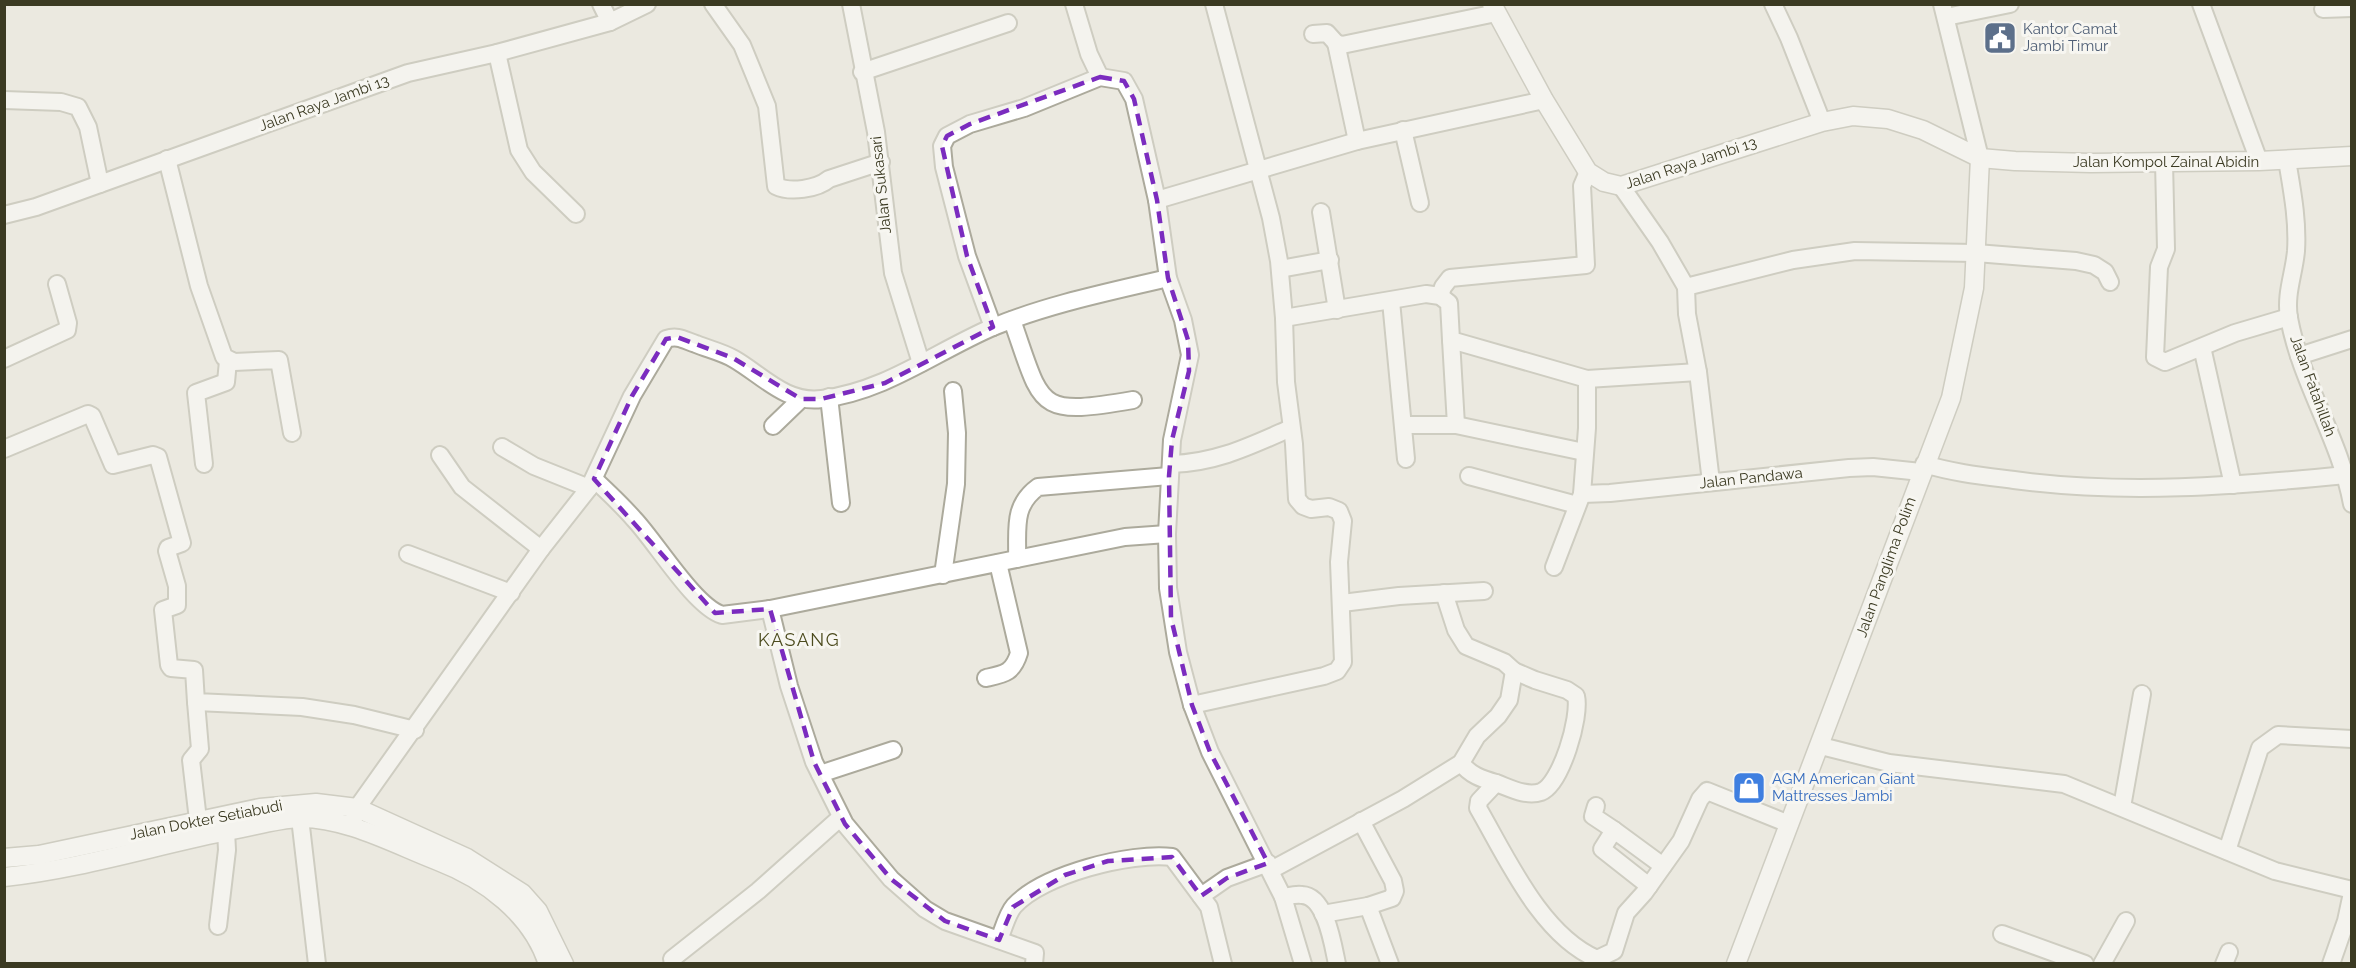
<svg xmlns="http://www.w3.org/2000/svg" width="2356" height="968" font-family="Raleway,sans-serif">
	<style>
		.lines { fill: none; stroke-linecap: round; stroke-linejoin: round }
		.minor-casing { stroke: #acaa9c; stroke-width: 20 }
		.tertiary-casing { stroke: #acaa9c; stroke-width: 21 }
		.minor { stroke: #fff; stroke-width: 16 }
		.tertiary { stroke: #fff; stroke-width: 18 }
		.marked { fill: none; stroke: #7b2cbf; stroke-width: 4.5; stroke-dasharray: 12 8; stroke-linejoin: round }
		.labels { text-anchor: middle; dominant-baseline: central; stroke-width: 6; stroke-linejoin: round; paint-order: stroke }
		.service-label { font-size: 15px; fill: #4e5e75; stroke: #f7f6f1; text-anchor: start }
		.street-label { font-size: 15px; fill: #3b3a22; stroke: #f7f6f1 }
		.shop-label { font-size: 15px; fill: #366cbe; stroke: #f7f6f1; text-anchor: start }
		.quarter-label { font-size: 18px; letter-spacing: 1.5px; fill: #4c4b1e; stroke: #f7f6f1 }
	</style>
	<rect width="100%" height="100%" fill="#ebe9e0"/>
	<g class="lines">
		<defs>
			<g id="minor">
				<polyline points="601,4 610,22"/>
				<path d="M713 4 742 45 767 106 776 186C790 193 817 189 829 179L881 162"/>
				<polyline points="851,4 876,132 893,273 921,363"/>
				<polyline points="1074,4 1089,54 1100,77"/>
				<polyline points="1773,4 1789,38 1822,122"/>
				<polyline points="1942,4 1980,158"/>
				<polyline points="2201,4 2259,161"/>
				<polyline points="2323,9 2352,8"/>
				<polyline points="1946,17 2010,4"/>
				<polyline points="1313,34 1327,33 1336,43 1342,45 1496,13"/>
				<polyline points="1336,43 1357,141"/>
				<polyline points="497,53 519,150 533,172 576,214"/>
				<polyline points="862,72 1008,23"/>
				<polyline points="4,100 61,102 78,107 88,127 100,184"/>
				<polyline points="1403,130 1420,203"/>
				<polyline points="167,159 199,286 224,357 234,362 279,360 292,433"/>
				<path d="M2287 160C2292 190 2298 220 2296 251 2294 274 2285 294 2289 318 2301 383 2340 439 2352 504"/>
				<polyline points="2164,162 2166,249 2159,267 2155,357 2165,362 2235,333 2289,317"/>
				<polyline points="1621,186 1660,242 1686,287"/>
				<polyline points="1157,200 1357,141 1544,100"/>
				<polyline points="1321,212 1337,310"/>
				<polyline points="4,215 36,207 408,73 497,53 610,22 647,4"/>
				<polyline points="1280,269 1330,260"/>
				<polyline points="1440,296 1443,287 1450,278 1586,265 1582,186 1588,172"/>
				<polyline points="1391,301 1406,459"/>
				<polyline points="1284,318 1426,294 1440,296 1449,303 1451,340 1587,379 1698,372"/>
				<path d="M1012 320C1043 408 1035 417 1133 400"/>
				<path d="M993 327 967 256 944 167 942 146 947 136 970 124 1024 108 1100 77 1124 81 1134 99 1157 200 1168 278 1183 320 1190 355 1172 440 1167 534 1168 588 1178 652 1192 705 1210 752 1283 897C1289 896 1296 894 1302 895 1326 896 1333 945 1337 964"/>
				<polyline points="1451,340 1456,425"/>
				<polyline points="2202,347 2233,485"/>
				<polyline points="2299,356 2352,339"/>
				<polyline points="4,359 67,330 68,323 57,284"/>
				<polyline points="829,397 841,503"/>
				<polyline points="1403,425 1456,425 1584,452"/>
				<polyline points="773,426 801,399"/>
				<polyline points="502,447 534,466 589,488"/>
				<polyline points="4,449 88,414 92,416 113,465 153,455 158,457 182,543 168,548 167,551 177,586 177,605 163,610 169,665 171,668 194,670 196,702 302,707 354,715 415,730"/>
				<polyline points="440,455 462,487 541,549"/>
				<polyline points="204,464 196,393 226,382 228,361"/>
				<path d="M1171 464C1216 463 1250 446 1291 428"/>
				<path d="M1924 464C1954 473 1983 476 2014 480 2125 495 2235 486 2346 475"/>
				<polyline points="1469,476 1577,505"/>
				<path d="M594 479C608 492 622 505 634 519 656 542 694 606 722 615L770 609 1125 537 1167 534"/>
				<polyline points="1711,482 1698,372 1687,314 1686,287 1793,260 1855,251 1976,253 2076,261 2094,265 2105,272 2110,282"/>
				<polyline points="1582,494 1610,493 1849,468 1873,467 1921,472"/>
				<polyline points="408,554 511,593"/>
				<path d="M1017 559C1018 529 1012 506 1038 487L1169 476"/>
				<polyline points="1554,567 1582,494 1587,428 1587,379"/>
				<polyline points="943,575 956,484 957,433 953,391"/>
				<path d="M1444 593 1456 630 1466 646 1504 662 1514 671 1535 680 1567 690 1576 696C1581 717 1561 784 1541 792 1526 797 1510 788 1496 783 1482 779 1470 775 1461 763"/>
				<polyline points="1342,603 1399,596 1484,591"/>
				<polyline points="770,609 789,686 814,762 845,824 891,879 925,909 945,921 1035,953 1034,964"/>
				<path d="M986 678C1004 674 1013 673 1019 653L998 563"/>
				<polyline points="196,702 200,749 191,760 198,820"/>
				<polyline points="1192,705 1324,676 1337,671 1343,662 1339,562 1343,521 1339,511 1329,507 1311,509 1303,506 1297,499 1294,444 1286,382 1284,318 1279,261 1271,218 1214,4"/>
				<polyline points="1821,746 1889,763 2064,784 2275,871 2352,890"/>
				<polyline points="820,774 893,750"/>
				<path d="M1496 783 1479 801 1478 808C1507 858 1541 935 1597 959L1614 951 1626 913 1644 893 1681 841 1700 799 1707 791 1789 824"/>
				<polyline points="1596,806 1593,816 1614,830"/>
				<polyline points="2122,807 2142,694"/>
				<polyline points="300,818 317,964"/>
				<path d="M354 819 357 808 541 549 589 488 632 396 666 339C678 335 684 340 696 344 708 349 722 352 734 359 762 375 786 404 822 399 886 391 935 352 993 327 1049 304 1109 292 1168 278"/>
				<polyline points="2227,851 2260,748 2278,735 2352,739"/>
				<polyline points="1271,870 1403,799 1461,763 1477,736 1498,716 1509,700 1514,671"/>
				<polyline points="1649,886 1602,849 1614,830 1663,866"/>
				<polyline points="1201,896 1227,878 1268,863"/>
				<polyline points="1283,897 1303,964"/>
				<polyline points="1368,906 1390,964"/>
				<polyline points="1323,914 1368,906 1392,898 1395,891 1393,881 1361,821"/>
				<polyline points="218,926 227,850 226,831"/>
				<polyline points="2002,934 2085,964"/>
				<path d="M999 940C1003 930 1007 914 1014 906 1043 874 1131 852 1172 857L1209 907 1223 964"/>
				<polyline points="672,959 758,891 841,817"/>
				<polyline points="2102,964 2126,921"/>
				<polyline points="2224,964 2229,952"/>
				<polyline points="2331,964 2346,921 2352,893"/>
			</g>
			<g id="tertiary">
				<polyline points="1492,4 1544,100 1588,172 1604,182 1621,186 1822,122 1853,116 1888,119 1923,130 1980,158 2015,161 2091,163 2259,161 2352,156"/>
				<polyline points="4,858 39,855 260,808 316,803 357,808 467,858 522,893 538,911 564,964"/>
				<path d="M4 877C81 869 156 845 232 830 254 826 277 819 299 818 346 817 396 845 438 861 485 879 532 914 548 964"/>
				<polyline points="1736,964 1951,398 1974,288 1980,158"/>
			</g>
		</defs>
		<use href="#minor" class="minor-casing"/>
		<use href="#tertiary" class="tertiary-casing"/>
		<use href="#minor" class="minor"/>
		<use href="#tertiary" class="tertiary"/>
	</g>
	<path d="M0 0H2356V968H0ZM1100 77 1124 81 1134 99 1157 200 1168 278 1188 340 1189 371 1172 440 1169 476 1171 618 1192 705 1210 752 1268 863 1227 878 1201 896 1172 857 1108 861 1065 875 1013 907 999 940 945 921 891 879 845 824 814 762 770 609 715 613 594 479 632 396 666 339 677 337 733 358 801 399H821L885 383 993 327 967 256 942 146 947 136 970 124Z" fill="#ebe9e0" fill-opacity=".55" fill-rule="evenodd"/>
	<path class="marked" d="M1100 77 1124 81 1134 99 1157 200 1168 278 1188 340 1189 371 1172 440 1169 476 1171 618 1192 705 1210 752 1268 863 1227 878 1201 896 1172 857 1108 861 1065 875 1013 907 999 940 945 921 891 879 845 824 814 762 770 609 715 613 594 479 632 396 666 339 677 337 733 358 801 399H821L885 383 993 327 967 256 942 146 947 136 970 124Z"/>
	<defs>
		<symbol id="civic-square" viewBox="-11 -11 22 22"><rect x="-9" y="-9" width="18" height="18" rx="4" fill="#5c6f8a" stroke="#f7f6f1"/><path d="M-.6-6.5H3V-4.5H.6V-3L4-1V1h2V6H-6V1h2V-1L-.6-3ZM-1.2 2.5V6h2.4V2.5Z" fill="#fff"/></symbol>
		<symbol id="shop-square" viewBox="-11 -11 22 22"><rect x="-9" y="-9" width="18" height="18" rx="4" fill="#3f7fe0" stroke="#f7f6f1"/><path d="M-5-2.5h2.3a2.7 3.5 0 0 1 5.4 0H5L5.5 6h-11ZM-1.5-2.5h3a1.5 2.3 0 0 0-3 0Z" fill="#fff"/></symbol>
	</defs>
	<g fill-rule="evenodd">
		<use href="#civic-square" x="1981" y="19" width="38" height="38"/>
		<use href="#shop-square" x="1730" y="769" width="38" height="38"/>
	</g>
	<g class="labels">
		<g class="service-label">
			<text x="2023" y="29">Kantor Camat<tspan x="2023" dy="17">Jambi Timur</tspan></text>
		</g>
		<g class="street-label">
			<text transform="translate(324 103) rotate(-20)">Jalan Raya Jambi 13</text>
			<text x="2166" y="162">Jalan Kompol Zainal Abidin</text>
			<text transform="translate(1691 163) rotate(-18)">Jalan Raya Jambi 13</text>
			<text transform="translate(881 185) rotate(-96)">Jalan Sukasari</text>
			<text transform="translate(2313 386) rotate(70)">Jalan Fatahillah</text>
			<text transform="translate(1751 478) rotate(-6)">Jalan Pandawa</text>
			<text transform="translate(1886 567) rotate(-70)">Jalan Panglima Polim</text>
			<text transform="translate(206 820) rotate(-11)">Jalan Dokter Setiabudi</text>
		</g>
		<g class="shop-label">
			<text x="1772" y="779">AGM American Giant<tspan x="1772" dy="17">Mattresses Jambi</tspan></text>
		</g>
		<g class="quarter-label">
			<text x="799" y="639">KASANG</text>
		</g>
	</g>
	<rect width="2356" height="968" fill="none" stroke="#3b3a22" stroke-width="12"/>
</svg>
